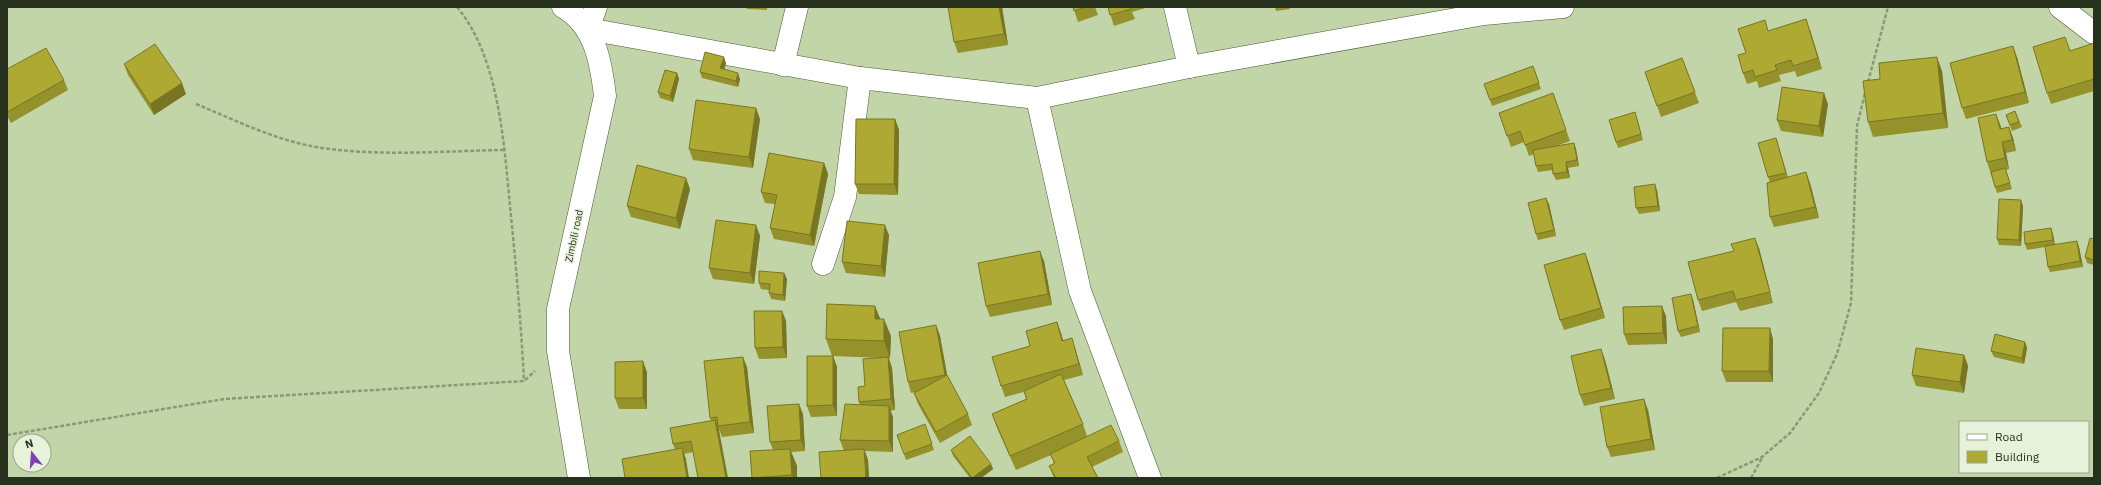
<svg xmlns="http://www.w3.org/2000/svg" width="2101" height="485" font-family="'IBM Plex Sans',sans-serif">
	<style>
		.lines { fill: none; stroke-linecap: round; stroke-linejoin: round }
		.minor-casing { stroke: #495a32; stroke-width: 23 }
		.path { stroke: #8a9a77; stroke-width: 2.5; stroke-dasharray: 4 2; stroke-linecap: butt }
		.minor { stroke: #fff; stroke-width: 22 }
		.wall { fill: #95912b }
		.shaded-wall { fill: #797623 }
		.building { fill: #ada932; stroke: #797623 }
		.labels { text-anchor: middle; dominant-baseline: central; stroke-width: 3; stroke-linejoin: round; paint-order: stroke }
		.street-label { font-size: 10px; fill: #28301e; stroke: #e7f2db }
	</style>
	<rect width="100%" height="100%" fill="#c1d5a8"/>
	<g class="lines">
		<defs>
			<g id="minor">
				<path d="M563 7C595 25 601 62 605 96L558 309V351L579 478"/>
				<polyline points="596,7 588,29 860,78 1037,98 1189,67 1484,14 1563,7"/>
				<polyline points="1175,7 1189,67"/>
				<polyline points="2060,7 2094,33"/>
				<polyline points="783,65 797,7"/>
				<polyline points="1037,98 1080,291 1150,478"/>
				<polyline points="823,264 845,197 860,78"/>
			</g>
		</defs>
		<use href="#minor" class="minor-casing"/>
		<g class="path">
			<path d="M457 7C499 57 504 144 510 206 516 265 521 323 524 381"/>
			<polyline points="1868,82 1888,7"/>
			<path d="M196 104C235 120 275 140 316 147 377 157 442 151 504 150"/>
			<polyline points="7,435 224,399 524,381 535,371"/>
			<polyline points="1717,478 1762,457 1790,433 1819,393 1837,354 1851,303 1857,126 1865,93"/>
			<polyline points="1751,478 1762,458"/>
		</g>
		<use href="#minor" class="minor"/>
	</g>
	<g class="wall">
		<polygon points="746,7 767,7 767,10 747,9"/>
		<polygon points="1002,7 1008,45 958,53 954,42"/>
		<polygon points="1073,7 1095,7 1098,15 1078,22"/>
		<polygon points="1108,7 1149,7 1132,12 1135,19 1114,26"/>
		<polygon points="1275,7 1289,7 1290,9 1276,11"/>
		<polygon points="1810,30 1822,69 1797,77 1795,71 1779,75 1781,81 1759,88 1757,81 1747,84 1743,73 1746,53 1769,31"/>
		<polygon points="2094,43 2094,91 2051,104 2047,93 2070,51"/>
		<polygon points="2017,57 2029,103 1966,119 1962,108"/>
		<polygon points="1682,58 1699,103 1661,117 1645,72"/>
		<polygon points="726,63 724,69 740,79 738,87 702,78 700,72"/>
		<polygon points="124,64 186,94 154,115 128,75"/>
		<polygon points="1533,66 1541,89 1492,106 1484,84"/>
		<polygon points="7,69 64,80 68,90 11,123 7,116"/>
		<polygon points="1942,71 1948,128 1873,137 1868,122 1880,79"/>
		<polygon points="677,73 679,79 673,102 660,98 658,92"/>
		<polygon points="1553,93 1570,141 1556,146 1574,143 1576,149 1579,166 1568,168 1570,178 1556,180 1553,174 1553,170 1538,172 1536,166 1534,154 1529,156 1524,142 1511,147 1499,113"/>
		<polygon points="1828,104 1823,137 1781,131 1777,120"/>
		<polygon points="2015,111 2022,127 2012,131 2006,115"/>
		<polygon points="1637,118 1643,140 1618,148 1616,142"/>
		<polygon points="760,119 753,168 693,160 689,149"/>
		<polygon points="895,119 899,130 898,195 859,194 855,184"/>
		<polygon points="2000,124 2001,129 2009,127 2013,138 2016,151 2006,153 2009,169 2006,170 2012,189 1997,193 1987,162"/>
		<polygon points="1776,138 1788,177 1810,183 1819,218 1774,227 1770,217 1770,182 1768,177"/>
		<polygon points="824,163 828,174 814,246 774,239 770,228 775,204 765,203 761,192"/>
		<polygon points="690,189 680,229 631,217 627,206"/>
		<polygon points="1657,190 1660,211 1639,214 1636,208"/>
		<polygon points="1549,204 1556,236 1538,240 1536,234"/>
		<polygon points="2023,206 2021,246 1999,245 1997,239"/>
		<polygon points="756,225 760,236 754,284 713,279 709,268"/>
		<polygon points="2051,228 2053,234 2055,245 2077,241 2079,247 2083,267 2050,272 2048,267 2045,247 2027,250 2025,244"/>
		<polygon points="889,235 885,277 846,273 842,262"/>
		<polygon points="2094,239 2094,265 2087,263 2085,257"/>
		<polygon points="1759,248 1773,303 1740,311 1736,302 1702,311 1698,300 1734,251"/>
		<polygon points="1585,253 1589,264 1605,318 1564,330 1560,320"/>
		<polygon points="1044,261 1052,305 990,317 986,306"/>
		<polygon points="784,273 787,279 785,301 771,299 769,293 769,290 761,289 759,283"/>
		<polygon points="1691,294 1693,300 1700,332 1681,337 1678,331"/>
		<polygon points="782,311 786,321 787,358 759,359 755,348"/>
		<polygon points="1666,316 1667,344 1628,345 1624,334"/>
		<polygon points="880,319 891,336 890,358 889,358 892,368 895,410 890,411 893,417 893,452 865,451 868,460 869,478 821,478 844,451 840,440 860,405 859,402 865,386 881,358 833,356 837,367 837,416 811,417 807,406 832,356 826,339"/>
		<polygon points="1057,322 1063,340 1075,348 1083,375 1064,380 1083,424 1087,436 1119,441 1123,452 1092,467 1098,478 1054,478 1049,466 1054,464 1051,455 1016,470 997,428 992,414 1026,399 1024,392 1005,397 1001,386 1030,346"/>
		<polygon points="936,325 940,336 947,375 968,414 972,425 940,443 918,404 914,393 916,392 911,393 908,382"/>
		<polygon points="1773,339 1773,382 1726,382 1722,371"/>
		<polygon points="2025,342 2027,348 2024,364 1994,357 1991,351"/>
		<polygon points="1601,349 1605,360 1615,399 1584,406 1580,395"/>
		<polygon points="1964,355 1968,366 1964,393 1916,386 1912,375"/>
		<polygon points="747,367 754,433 722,437 719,429 718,429 719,430 693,452 684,454 686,459 675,449 673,444 711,420 710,418"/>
		<polygon points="647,372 647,409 619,409 615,398"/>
		<polygon points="1648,410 1655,450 1611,457 1607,447"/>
		<polygon points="803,414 805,451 791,452 797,466 797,478 752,478 750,451 773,450 770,442"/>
		<polygon points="925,424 934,450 906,460 904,454"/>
		<polygon points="951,450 991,464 993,469 981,478 970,478 953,456"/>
	</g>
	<g class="shaded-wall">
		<polygon points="999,7 1002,7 1008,45 1004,34"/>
		<polygon points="1806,19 1810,30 1822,69 1818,58"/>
		<polygon points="2013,46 2017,57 2029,103 2025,92"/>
		<polygon points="724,57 726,63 723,74 720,68"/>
		<polygon points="1937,57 1942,71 1948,128 1943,113"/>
		<polygon points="677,73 679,79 673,102 670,96"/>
		<polygon points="738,73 740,79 738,87 736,81"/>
		<polygon points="182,83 186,94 154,115 150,104"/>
		<polygon points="1824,93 1828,104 1823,137 1819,126"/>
		<polygon points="756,108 760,119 753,168 749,157"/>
		<polygon points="1996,114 2000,124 2004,140 2000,129"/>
		<polygon points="895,119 899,130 898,195 894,184"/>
		<polygon points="2009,127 2013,138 2016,151 2012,140"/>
		<polygon points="2002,142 2006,153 2009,169 2005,158"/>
		<polygon points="1574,143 1576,149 1579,166 1577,160"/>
		<polygon points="1566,162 1568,168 1570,178 1567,172"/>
		<polygon points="824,163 828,174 814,246 810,235"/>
		<polygon points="1806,172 1810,183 1819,218 1815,207"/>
		<polygon points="686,178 690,189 680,229 676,218"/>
		<polygon points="1655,184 1657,190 1660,211 1658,206"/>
		<polygon points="1546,198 1549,204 1556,236 1554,230"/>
		<polygon points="2021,200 2023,206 2021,246 2019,240"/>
		<polygon points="756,225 760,236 754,284 750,273"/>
		<polygon points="885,225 889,235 885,277 881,266"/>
		<polygon points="2051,228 2053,234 2055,246 2053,240"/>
		<polygon points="1755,238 1759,248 1773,303 1770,292"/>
		<polygon points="2077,241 2079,247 2083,267 2080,261"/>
		<polygon points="1040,251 1044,261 1052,305 1048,294"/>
		<polygon points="1585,253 1589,264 1605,318 1601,308"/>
		<polygon points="784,273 787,279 785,301 783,295"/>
		<polygon points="1691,294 1693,300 1700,332 1698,326"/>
		<polygon points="875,306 882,323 875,319"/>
		<polygon points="1662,306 1666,316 1667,344 1663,333"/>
		<polygon points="782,311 786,321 787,358 783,347"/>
		<polygon points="884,319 891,336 890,358 884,341"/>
		<polygon points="1057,322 1061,333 1066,351 1062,341"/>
		<polygon points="936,325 940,336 949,386 945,375"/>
		<polygon points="1770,328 1773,339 1773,382 1769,371"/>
		<polygon points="1072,338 1075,348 1083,375 1079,364"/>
		<polygon points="2025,342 2027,348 2024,364 2022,358"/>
		<polygon points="1601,349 1605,360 1615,399 1611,388"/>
		<polygon points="1964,355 1968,366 1964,393 1960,382"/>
		<polygon points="833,356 837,367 837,416 833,405"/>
		<polygon points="743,357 747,367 754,433 750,422"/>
		<polygon points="888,357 892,368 895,410 891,399"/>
		<polygon points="643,361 647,372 647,409 643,398"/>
		<polygon points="1644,399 1648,410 1655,450 1651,439"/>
		<polygon points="799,404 803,414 805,451 801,440"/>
		<polygon points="889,406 893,417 893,452 889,441"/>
		<polygon points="715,420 719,430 728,478 726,478"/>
		<polygon points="682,448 686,459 689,478 687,478"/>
		<polygon points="790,449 797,466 797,478 793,478 792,475"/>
		<polygon points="864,449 868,460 869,478 866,478"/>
		<polygon points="991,464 993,469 981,478 972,478"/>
	</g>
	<g class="building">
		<polygon points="948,7 999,7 1004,34 954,42"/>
		<polygon points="1073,7 1086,7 1074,11"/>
		<polygon points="1108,7 1130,7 1131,9 1110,15"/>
		<polygon points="1806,19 1818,58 1793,66 1791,60 1775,65 1777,70 1755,77 1753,70 1743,73 1738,55 1746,53 1738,29 1765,20 1768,31"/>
		<polygon points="2065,37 2070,51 2094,43 2094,79 2047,93 2033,47"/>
		<polygon points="155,44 182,83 150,104 124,64"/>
		<polygon points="2013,46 2025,92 1962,108 1950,63"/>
		<polygon points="46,48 64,80 7,112 7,69"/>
		<polygon points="705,52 724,57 720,68 738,73 736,81 700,72"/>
		<polygon points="1937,57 1943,113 1868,122 1863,81 1880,79 1879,63"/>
		<polygon points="1682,58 1695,92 1657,106 1645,72"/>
		<polygon points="1533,66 1539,83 1490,100 1484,84"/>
		<polygon points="665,70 677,73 670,96 658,92"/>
		<polygon points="1782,87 1824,93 1819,126 1777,120"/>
		<polygon points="1553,93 1566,130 1525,145 1520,131 1507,136 1499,113"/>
		<polygon points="696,100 756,108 749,157 689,149"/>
		<polygon points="2015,111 2019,122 2010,125 2006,115"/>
		<polygon points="1635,112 1641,134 1616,142 1609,120"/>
		<polygon points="1996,114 2000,129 2009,127 2012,140 2002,142 2005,158 1987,162 1978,118"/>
		<polygon points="856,119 895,119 894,184 855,184"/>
		<polygon points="1776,138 1786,173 1768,177 1758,143"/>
		<polygon points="1574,143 1577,160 1566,162 1567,172 1553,174 1552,164 1536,166 1533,150"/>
		<polygon points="769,153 824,163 810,235 770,228 777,195 761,192"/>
		<polygon points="637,165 686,178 676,218 627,206"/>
		<polygon points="2005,168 2010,183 1995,187 1991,172"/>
		<polygon points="1806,172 1815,207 1770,217 1767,183"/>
		<polygon points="1655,184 1658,206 1636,208 1634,187"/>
		<polygon points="1546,198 1554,230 1536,234 1528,203"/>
		<polygon points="1999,199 2021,200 2019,240 1997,239"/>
		<polygon points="716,220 756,225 750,273 709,268"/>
		<polygon points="847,221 885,225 881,266 842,262"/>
		<polygon points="2051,228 2053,240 2025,244 2024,232"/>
		<polygon points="1755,238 1770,292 1736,300 1733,291 1698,300 1688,262 1734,251 1731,244"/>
		<polygon points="2090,238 2094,239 2094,260 2085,257"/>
		<polygon points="2077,241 2080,261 2048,267 2045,246"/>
		<polygon points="1040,251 1048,294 986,306 978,263"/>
		<polygon points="1585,253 1601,308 1560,320 1544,265"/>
		<polygon points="759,271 784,273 783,295 769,293 770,284 759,283"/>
		<polygon points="1691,294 1698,326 1678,331 1672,298"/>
		<polygon points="827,304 875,306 875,319 884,319 884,341 826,339"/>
		<polygon points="1662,306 1663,333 1624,334 1623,307"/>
		<polygon points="754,311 782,311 783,347 755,348"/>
		<polygon points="1057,322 1062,341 1072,338 1079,364 1001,386 992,357 1030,346 1026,331"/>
		<polygon points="936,325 945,375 908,382 899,332"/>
		<polygon points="1723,328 1770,328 1769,371 1722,371"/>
		<polygon points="1995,334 2025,342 2022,358 1991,351"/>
		<polygon points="1916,348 1964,355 1960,382 1912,375"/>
		<polygon points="1601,349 1611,388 1580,395 1571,356"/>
		<polygon points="807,356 833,356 833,405 807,406"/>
		<polygon points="743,357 750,422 718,426 717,417 710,418 704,361"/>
		<polygon points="888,357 891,399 859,402 858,387 865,386 863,359"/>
		<polygon points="643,361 643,398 615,398 615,362"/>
		<polygon points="1061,374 1083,424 1010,456 992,414 1027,399 1024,391"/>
		<polygon points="947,375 968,414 936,432 914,393"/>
		<polygon points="1644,399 1651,439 1607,447 1600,407"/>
		<polygon points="799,404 801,440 770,442 767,406"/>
		<polygon points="845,404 889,406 889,441 840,440"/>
		<polygon points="715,420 726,478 698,478 691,441 673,444 670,428"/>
		<polygon points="925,424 932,444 904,454 897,435"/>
		<polygon points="1111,425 1119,441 1087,457 1098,478 1056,478 1049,466 1055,463 1050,454"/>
		<polygon points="970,436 991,464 972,478 951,450"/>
		<polygon points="682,448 687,478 625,478 622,459"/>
		<polygon points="790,449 792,475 752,478 750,451"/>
		<polygon points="864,449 866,478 821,478 819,452"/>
	</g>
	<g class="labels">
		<g class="street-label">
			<text transform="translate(574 236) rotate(-78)">Zimbili road</text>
		</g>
	</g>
	<rect width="2101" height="485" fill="none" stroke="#28301e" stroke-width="16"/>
	<rect x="1959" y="421" width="130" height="52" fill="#e7f2db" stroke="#9ba48f"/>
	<rect x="1967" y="434" width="20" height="6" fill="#ffffff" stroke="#9ba48f"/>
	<text x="1995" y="441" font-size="12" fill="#28301e">Road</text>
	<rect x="1967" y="451" width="20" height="12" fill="#ada932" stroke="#9ba48f"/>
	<text x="1995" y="461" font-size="12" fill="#28301e">Building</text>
	<g transform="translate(32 453) rotate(343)"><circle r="19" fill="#e7f2db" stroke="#9ba48f"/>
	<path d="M0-3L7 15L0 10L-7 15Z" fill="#813fb3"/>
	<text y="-6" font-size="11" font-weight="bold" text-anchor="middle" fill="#28301e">N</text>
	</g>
</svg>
